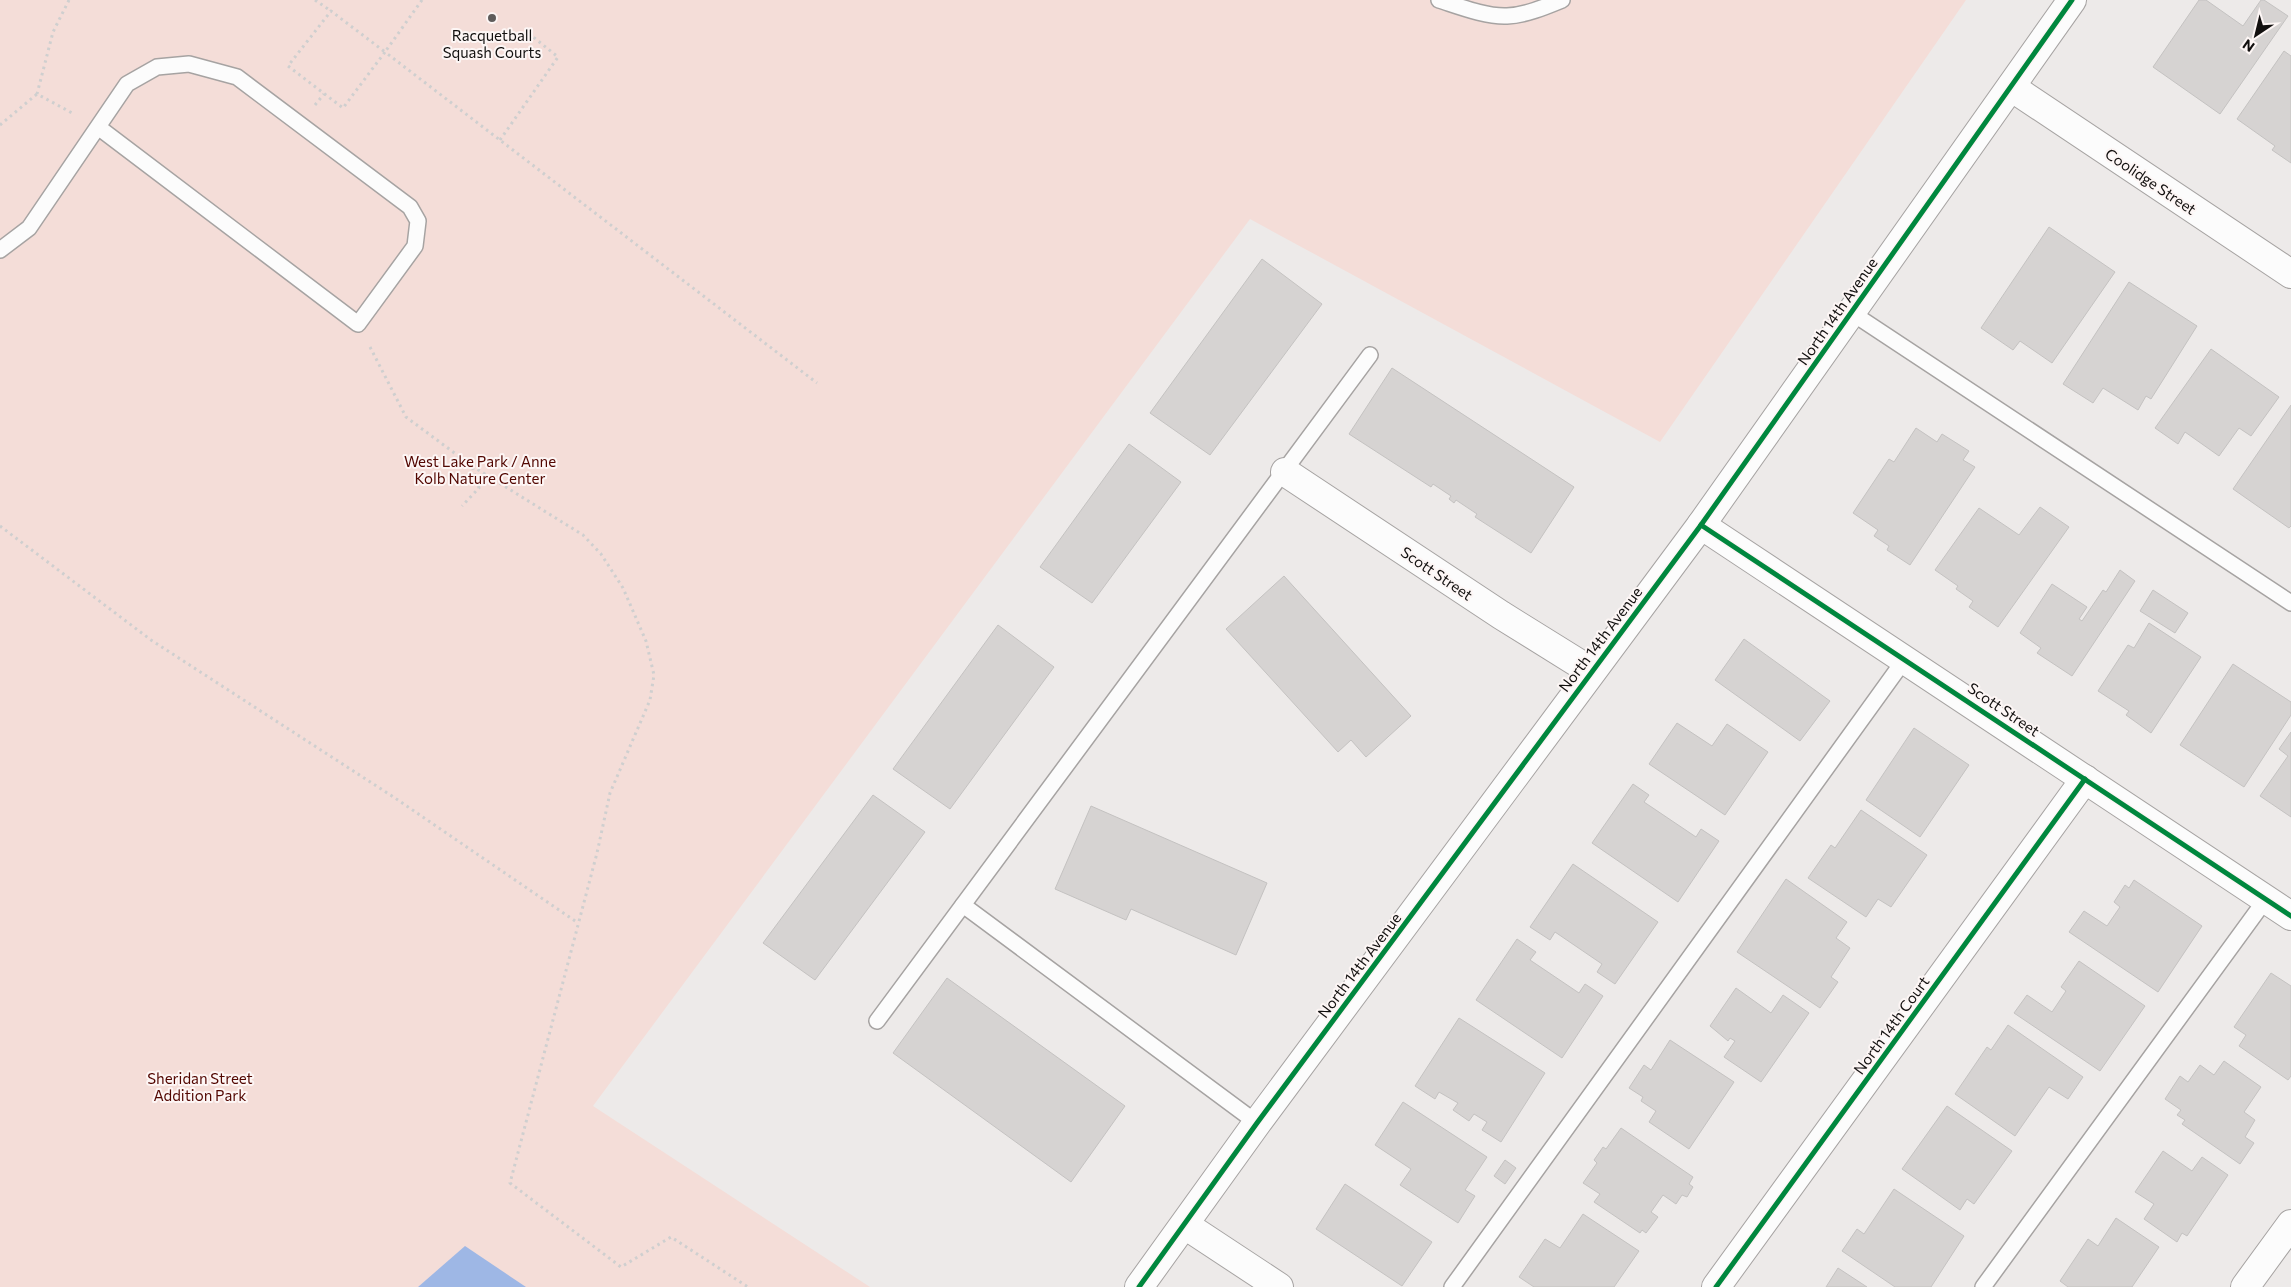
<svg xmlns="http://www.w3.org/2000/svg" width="2291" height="1287" font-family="Commissioner,sans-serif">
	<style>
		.green { fill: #f4ddd8 }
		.water { fill: #9eb7e5 }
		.building { fill: #d6d3d2; stroke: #c4c2c1 }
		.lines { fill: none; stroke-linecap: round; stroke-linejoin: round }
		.lane-casing { stroke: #a6a3a2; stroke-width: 18 }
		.street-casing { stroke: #a6a3a2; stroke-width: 30 }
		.path { stroke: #cfcfcf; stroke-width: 3; stroke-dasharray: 2.5 4; stroke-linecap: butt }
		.lane { stroke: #fcfcfc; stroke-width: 15 }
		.street { stroke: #fcfcfc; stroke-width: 28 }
		.cycleway-casing { stroke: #fdf6f5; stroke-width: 8 }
		.cycleway { stroke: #00873e; stroke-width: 5 }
		.poi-dot { fill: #5f5c5b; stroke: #fdf6f5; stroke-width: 2 }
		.labels { text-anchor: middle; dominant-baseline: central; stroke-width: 4; stroke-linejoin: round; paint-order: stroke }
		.poi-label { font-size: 15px; fill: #12100f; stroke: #fdf6f5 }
		.street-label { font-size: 15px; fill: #12100f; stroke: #fdf6f5 }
		.park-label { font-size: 15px; fill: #520600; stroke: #fdf6f5 }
	</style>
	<rect width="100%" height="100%" fill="#edeae9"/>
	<polygon class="green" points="0,0 1966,0 1660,442 1250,219 593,1106 870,1287 0,1287"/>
	<polygon class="water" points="465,1246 526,1287 418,1287"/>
	<g class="building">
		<polygon points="2199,0 2206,0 2243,26 2261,0 2264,0 2288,16 2220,114 2153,67"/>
		<polygon points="2284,51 2291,56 2291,163 2272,150 2275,146 2237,119"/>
		<polygon points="2049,227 2115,272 2052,363 2020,341 2013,350 1981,328"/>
		<polygon points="1262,259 1322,304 1210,455 1150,413"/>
		<polygon points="2129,282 2197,326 2151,399 2146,396 2138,410 2103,388 2093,403 2063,384"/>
		<polygon points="2211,349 2279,397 2251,436 2239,428 2219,456 2185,432 2178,444 2155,428"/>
		<polygon points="1392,368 1574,487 1531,553 1475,517 1477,514 1456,500 1454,503 1449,499 1451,496 1433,484 1431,487 1349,434"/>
		<polygon points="2291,405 2291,526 2289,528 2233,489"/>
		<polygon points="1916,428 1937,442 1942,434 1969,451 1963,460 1975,467 1910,565 1887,550 1889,546 1874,536 1878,530 1853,513 1889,459 1894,462"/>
		<polygon points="1129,444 1181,482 1092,603 1040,567"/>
		<polygon points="2040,507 2069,527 1998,627 1969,607 1973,601 1956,589 1958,586 1935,570 1979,508 2019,535"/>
		<polygon points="2120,570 2135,581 2072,676 2037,653 2041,648 2020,633 2052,584 2087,607 2079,619 2082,621 2103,590 2106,592"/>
		<polygon points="1284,576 1411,716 1366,757 1351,740 1338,752 1226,629"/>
		<polygon points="2153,590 2188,613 2175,633 2140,611"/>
		<polygon points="2149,623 2201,657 2151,733 2126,715 2129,711 2098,691 2128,645 2134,648"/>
		<polygon points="998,625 1054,667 950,809 893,769"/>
		<polygon points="1744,639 1830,701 1800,741 1715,680"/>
		<polygon points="2233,664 2291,702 2291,715 2244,787 2180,745"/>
		<polygon points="1677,723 1712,746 1727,724 1768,752 1725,815 1649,764"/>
		<polygon points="1914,728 1969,765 1920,837 1866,800"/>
		<polygon points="2291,732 2291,817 2260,796 2288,756 2279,749"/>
		<polygon points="1633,784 1649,795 1644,802 1696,837 1701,829 1719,841 1678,902 1592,843"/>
		<polygon points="873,795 925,832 815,980 763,943"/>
		<polygon points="1091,806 1267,883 1236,955 1131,909 1126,920 1055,889"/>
		<polygon points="1861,810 1927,855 1891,907 1878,899 1866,917 1808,878 1831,845 1835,848"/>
		<polygon points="1573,864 1658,922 1615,984 1597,972 1602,964 1555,932 1550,940 1530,927"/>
		<polygon points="1786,879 1847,922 1836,938 1850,948 1831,977 1838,982 1820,1008 1737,952"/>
		<polygon points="2134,880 2202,926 2158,992 2069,932 2084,911 2107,926 2120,907 2114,902 2125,885 2129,888"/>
		<polygon points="1517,939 1536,952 1530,960 1579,993 1585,984 1603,996 1562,1058 1476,1000"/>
		<polygon points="2079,961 2145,1006 2100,1071 2014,1013 2027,995 2052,1012 2066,991 2061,987"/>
		<polygon points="2271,973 2291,986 2291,1076 2288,1080 2239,1046 2246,1035 2234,1027"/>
		<polygon points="947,978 1125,1106 1071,1182 893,1053"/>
		<polygon points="1736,988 1771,1013 1783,995 1809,1013 1761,1082 1724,1057 1735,1041 1730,1038 1728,1041 1710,1026"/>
		<polygon points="1459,1018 1545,1073 1501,1142 1482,1130 1487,1122 1474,1114 1469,1121 1453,1110 1458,1103 1439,1092 1435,1099 1415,1086"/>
		<polygon points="2008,1025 2083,1077 2068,1099 2049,1087 2015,1136 1955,1094 1987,1047 1991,1050"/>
		<polygon points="1670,1040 1734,1082 1689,1149 1649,1122 1656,1111 1641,1101 1643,1097 1629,1088 1644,1065 1651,1070"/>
		<polygon points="2224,1061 2261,1087 2244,1112 2255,1120 2245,1137 2254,1143 2240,1164 2182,1124 2185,1120 2177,1115 2181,1110 2165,1099 2180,1076 2188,1082 2200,1065 2214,1075"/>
		<polygon points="1403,1102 1487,1157 1465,1190 1475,1196 1458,1223 1400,1185 1411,1169 1375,1145"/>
		<polygon points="1947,1106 2012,1151 1974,1204 1967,1199 1960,1210 1902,1169"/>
		<polygon points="1621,1128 1693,1177 1689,1184 1693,1187 1687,1197 1682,1195 1676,1204 1663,1195 1651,1212 1658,1217 1646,1233 1642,1230 1640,1233 1594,1202 1600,1194 1583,1183 1597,1163 1594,1160 1603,1147 1606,1149"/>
		<polygon points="2163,1151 2192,1171 2202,1157 2228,1175 2187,1236 2182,1233 2177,1242 2144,1219 2154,1204 2135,1192"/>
		<polygon points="1505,1160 1516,1168 1505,1184 1494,1176"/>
		<polygon points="1345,1184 1432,1242 1402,1286 1316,1229"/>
		<polygon points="1894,1189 1964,1236 1931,1287 1895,1287 1842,1251 1857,1229 1864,1234"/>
		<polygon points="1583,1214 1639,1251 1614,1287 1534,1287 1519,1277 1545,1239 1560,1248"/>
		<polygon points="2116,1218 2159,1247 2132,1287 2068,1287 2060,1281 2088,1239 2098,1246"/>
		<polygon points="1838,1268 1867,1287 1826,1287"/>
	</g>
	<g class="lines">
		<defs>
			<g id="lane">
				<path d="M1439 0C1458 6 1486 17 1507 16 1526 15 1545 7 1562 0"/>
				<polyline points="0,250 29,228 127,84 157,67 189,64 237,77 410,207 418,221 415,246 358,324 98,127"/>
				<polyline points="1852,313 2291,603"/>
				<polyline points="963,905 1257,1123"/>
				<polyline points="877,1021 1370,355"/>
				<polyline points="1452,1287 1905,659"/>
				<polyline points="1983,1287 2266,899"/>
			</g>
			<g id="street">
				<polyline points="2011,87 2291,274"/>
				<polyline points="1285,472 1501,615 1591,671"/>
				<polyline points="1701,525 2291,916"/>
				<polyline points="1185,1225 1279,1287"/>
				<polyline points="1139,1287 1257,1123 1701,525 2072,0"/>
				<polyline points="1716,1287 2085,779"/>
				<polyline points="2245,1287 2291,1224"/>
			</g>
		</defs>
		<use href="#lane" class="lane-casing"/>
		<use href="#street" class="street-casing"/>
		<g class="path">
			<polyline points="69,0 53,32 37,94 74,114"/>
			<polyline points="315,0 331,11"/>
			<polyline points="422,0 385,52 331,11 288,66 343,108 385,52 817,383"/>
			<polyline points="315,105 324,94"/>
			<polyline points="0,125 37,94"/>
			<polyline points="500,140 558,57 527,32"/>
			<polyline points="370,347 406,417 472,466 479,488 462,506"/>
			<polyline points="472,466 583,535 601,554 623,588 646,641 654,675 650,700 610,793 597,853 510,1183 621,1267 671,1237 748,1287"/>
			<polyline points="0,526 151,640 395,798 578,923"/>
		</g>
		<use href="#lane" class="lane"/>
		<use href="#street" class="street"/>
		<defs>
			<g id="cycleway">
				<polyline points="1701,525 2291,916"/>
				<polyline points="1139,1287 1257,1123 1701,525 2072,0"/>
				<polyline points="1716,1287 2085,779"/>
			</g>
		</defs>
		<use href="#cycleway" class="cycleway-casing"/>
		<use href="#cycleway" class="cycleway"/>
	</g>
	<circle class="poi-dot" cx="492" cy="18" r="5"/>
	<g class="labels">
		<g class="poi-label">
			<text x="492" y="35">Racquetball<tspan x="492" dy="17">Squash Courts</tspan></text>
		</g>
		<g class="street-label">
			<text transform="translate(2151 181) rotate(34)">Coolidge Street</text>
			<text transform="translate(1837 311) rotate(-55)">North 14th Avenue</text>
			<text transform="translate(1437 573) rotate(34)">Scott Street</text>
			<text transform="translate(1600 639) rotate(-53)">North 14th Avenue</text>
			<text transform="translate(2004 709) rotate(34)">Scott Street</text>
			<text transform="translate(1359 965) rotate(-53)">North 14th Avenue</text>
			<text transform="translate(1891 1025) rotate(-54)">North 14th Court</text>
		</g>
		<g class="park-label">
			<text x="480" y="461">West Lake Park / Anne<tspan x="480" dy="17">Kolb Nature Center</tspan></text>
			<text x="200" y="1078">Sheridan Street<tspan x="200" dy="17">Addition Park</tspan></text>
		</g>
	</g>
	<g transform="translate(2256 35) rotate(215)" stroke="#fdf6f5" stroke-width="4" paint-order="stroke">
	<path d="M0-4L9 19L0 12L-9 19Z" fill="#12100f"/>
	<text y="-8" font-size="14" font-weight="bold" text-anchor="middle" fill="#12100f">N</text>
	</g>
</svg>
